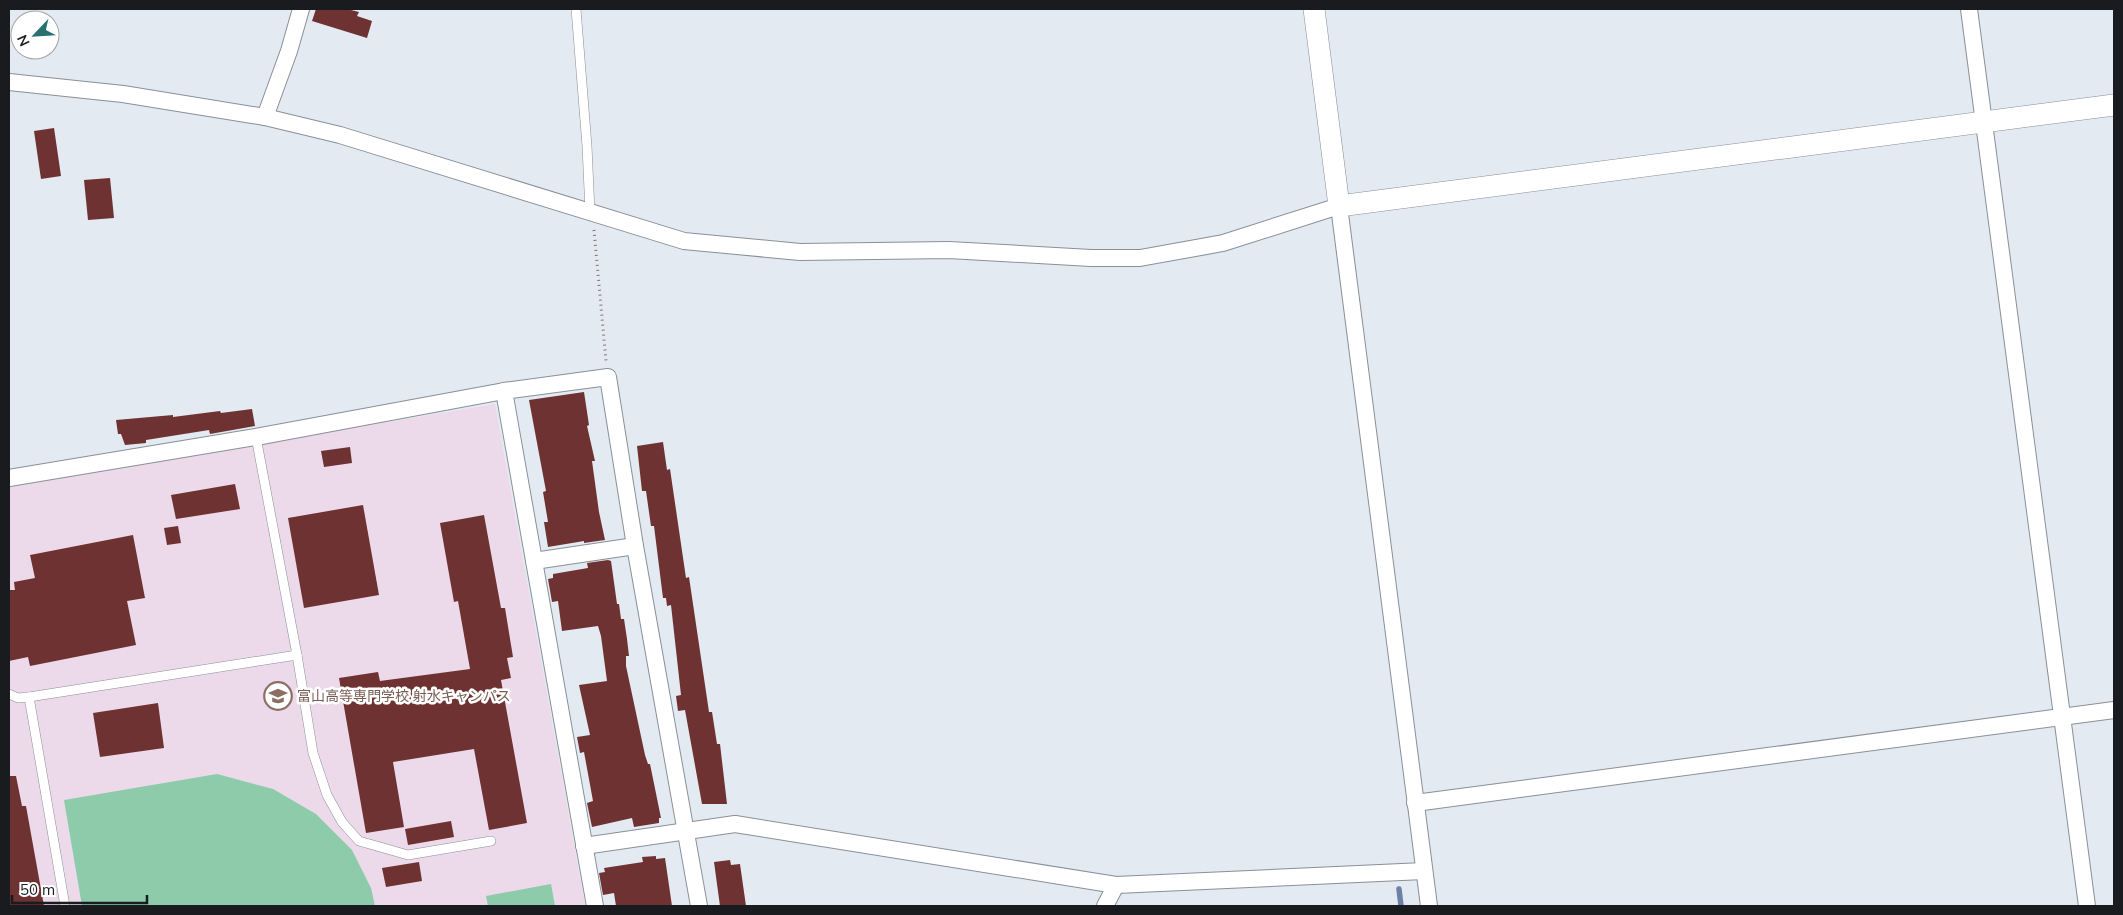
<svg xmlns="http://www.w3.org/2000/svg" width="2123" height="915" font-family="Mulish,'Noto Sans JP',sans-serif">
	<style>
		.education { fill: #ecd9e9 }
		.green { fill: #8dcbaa }
		.lines { fill: none; stroke-linecap: round; stroke-linejoin: round }
		.stream { stroke: #6d80a7; stroke-width: 5.5 }
		.building { fill: #6d3231 }
		.service-casing { stroke: #899096; stroke-width: 10 }
		.minor-casing { stroke: #899096; stroke-width: 18 }
		.tertiary-casing { stroke: #899096; stroke-width: 22 }
		.path { stroke: #75797e; stroke-width: 3; stroke-dasharray: 1 4; stroke-linecap: butt }
		.service { stroke: #fff; stroke-width: 9 }
		.minor { stroke: #fff; stroke-width: 16 }
		.tertiary { stroke: #fff; stroke-width: 21 }
		.labels { text-anchor: middle; dominant-baseline: central; stroke-width: 5; stroke-linejoin: round; paint-order: stroke }
		.education-label { font-size: 14px; fill: #785e54; stroke: #fff; text-anchor: start }
	</style>
	<rect width="100%" height="100%" fill="#e3eaf1"/>
	<polygon class="education" points="495,404 585,906 9,906 9,486"/>
	<g class="green">
		<polygon points="217,774 273,789 316,814 352,850 371,888 375,906 82,906 64,800"/>
		<polygon points="551,884 555,906 488,906 486,896"/>
	</g>
	<g class="lines">
		<polyline class="stream" points="1399,889 1401,906"/>
	</g>
	<g class="building">
		<polygon points="316,9 347,9 359,12 357,16 372,21 367,38 312,21"/>
		<polygon points="54,128 61,176 41,179 34,131"/>
		<polygon points="110,178 114,218 88,220 84,180"/>
		<polygon points="584,392 589,425 587,426 595,461 592,461 599,512 605,540 584,543 584,541 548,547 544,522 548,522 543,492 546,491 529,400"/>
		<polygon points="252,409 255,426 210,434 209,430 146,440 146,443 125,445 121,434 118,434 116,420 173,415 173,417 220,411 221,413"/>
		<polygon points="663,442 667,470 670,469 686,578 689,577 709,712 712,712 717,744 720,744 727,804 702,804 685,710 678,711 676,696 681,695 671,605 667,606 666,598 663,598 654,526 651,526 646,491 642,491 637,446"/>
		<polygon points="350,447 352,463 324,467 321,451"/>
		<polygon points="235,484 240,509 176,519 171,495"/>
		<polygon points="363,505 379,595 304,608 288,518"/>
		<polygon points="484,515 501,608 505,608 513,657 507,658 511,678 501,680 527,823 489,830 474,749 393,762 404,827 366,833 339,678 378,672 380,681 470,669 458,601 454,602 440,523"/>
		<polygon points="178,526 181,543 167,545 164,528"/>
		<polygon points="133,535 145,598 127,601 136,645 30,666 28,657 9,661 9,590 15,590 14,582 35,578 30,555"/>
		<polygon points="608,560 611,561 617,604 619,604 621,619 624,619 627,639 629,656 626,656 626,666 645,755 648,764 650,764 661,818 659,818 659,823 634,827 632,818 592,827 587,803 593,801 584,752 580,753 577,737 590,735 579,685 607,681 601,636 598,626 562,631 558,601 552,602 548,579 553,578 553,574 588,568 587,563"/>
		<polygon points="158,703 164,748 100,757 93,713"/>
		<polygon points="9,776 16,776 22,806 26,806 44,906 9,906"/>
		<polygon points="451,821 454,837 408,845 405,829"/>
		<polygon points="656,856 656,859 665,858 672,906 616,906 614,893 603,895 599,873 605,872 604,868 643,862 642,857"/>
		<polygon points="730,860 731,865 740,864 746,906 720,906 714,862"/>
		<polygon points="419,862 422,881 386,887 382,868"/>
	</g>
	<g class="lines">
		<defs>
			<g id="service">
				<polyline points="576,9 587,146 590,212"/>
				<polyline points="297,655 313,753 327,795 342,822 359,841 408,855 491,841"/>
				<polyline points="9,694 18,698 29,697"/>
				<polyline points="65,906 29,697 297,655 256,437"/>
			</g>
			<g id="minor">
				<polyline points="1969,9 2087,906"/>
				<polyline points="9,82 123,94 265,117 340,135 684,241 800,252 949,250 1091,258 1140,258 1223,243 1339,206 1429,906"/>
				<polyline points="265,117 289,51 301,9"/>
				<polyline points="9,478 256,437 504,391"/>
				<polyline points="534,561 635,546"/>
				<polyline points="1415,803 2114,710"/>
				<polyline points="584,846 735,824 1116,885 1424,871"/>
				<polyline points="595,906 504,391 608,377 635,546 699,906"/>
				<polyline points="1105,906 1116,885"/>
			</g>
			<polyline id="tertiary" points="1314,9 1339,206 2114,105"/>
		</defs>
		<use href="#service" class="service-casing"/>
		<use href="#minor" class="minor-casing"/>
		<use href="#tertiary" class="tertiary-casing"/>
		<polyline class="path" points="594,230 606,361"/>
		<use href="#service" class="service"/>
		<use href="#minor" class="minor"/>
		<use href="#tertiary" class="tertiary"/>
	</g>
	<defs>
		<symbol id="university-ring" viewBox="-11 -11 22 22"><circle r="9.5" fill="#fff" stroke="#8d6e63" stroke-width="1.5"/><path d="M0-5L7-2L0 1L-7-2ZM-4 1L0 2.5L4 1V4Q0 6-4 4Z" fill="#8d6e63"/></symbol>
	</defs>
	<g fill-rule="evenodd">
		<use href="#university-ring" x="262" y="680" width="32" height="32"/>
	</g>
	<g class="labels">
		<g class="education-label">
			<text x="297" y="696">富山高等専門学校 射水キャンパス</text>
		</g>
	</g>
	<rect width="2123" height="915" fill="none" stroke="#191b1e" stroke-width="20"/>
	<g transform="translate(35 35) rotate(245)"><circle r="24" fill="#ffffff" stroke="#a3a4a5"/>
	<path d="M0-4L9 19L0 12L-9 19Z" fill="#277170"/>
	<text y="-8" font-size="14" font-weight="bold" text-anchor="middle" fill="#191b1e">N</text>
	</g>
	<path d="M12 895v8h135v-8" fill="none" stroke="#191b1e" stroke-width="2.5"/>
	<text x="20" y="895" font-size="15" fill="#191b1e" stroke="#ffffff" stroke-width="4" paint-order="stroke">50 m</text>
</svg>
